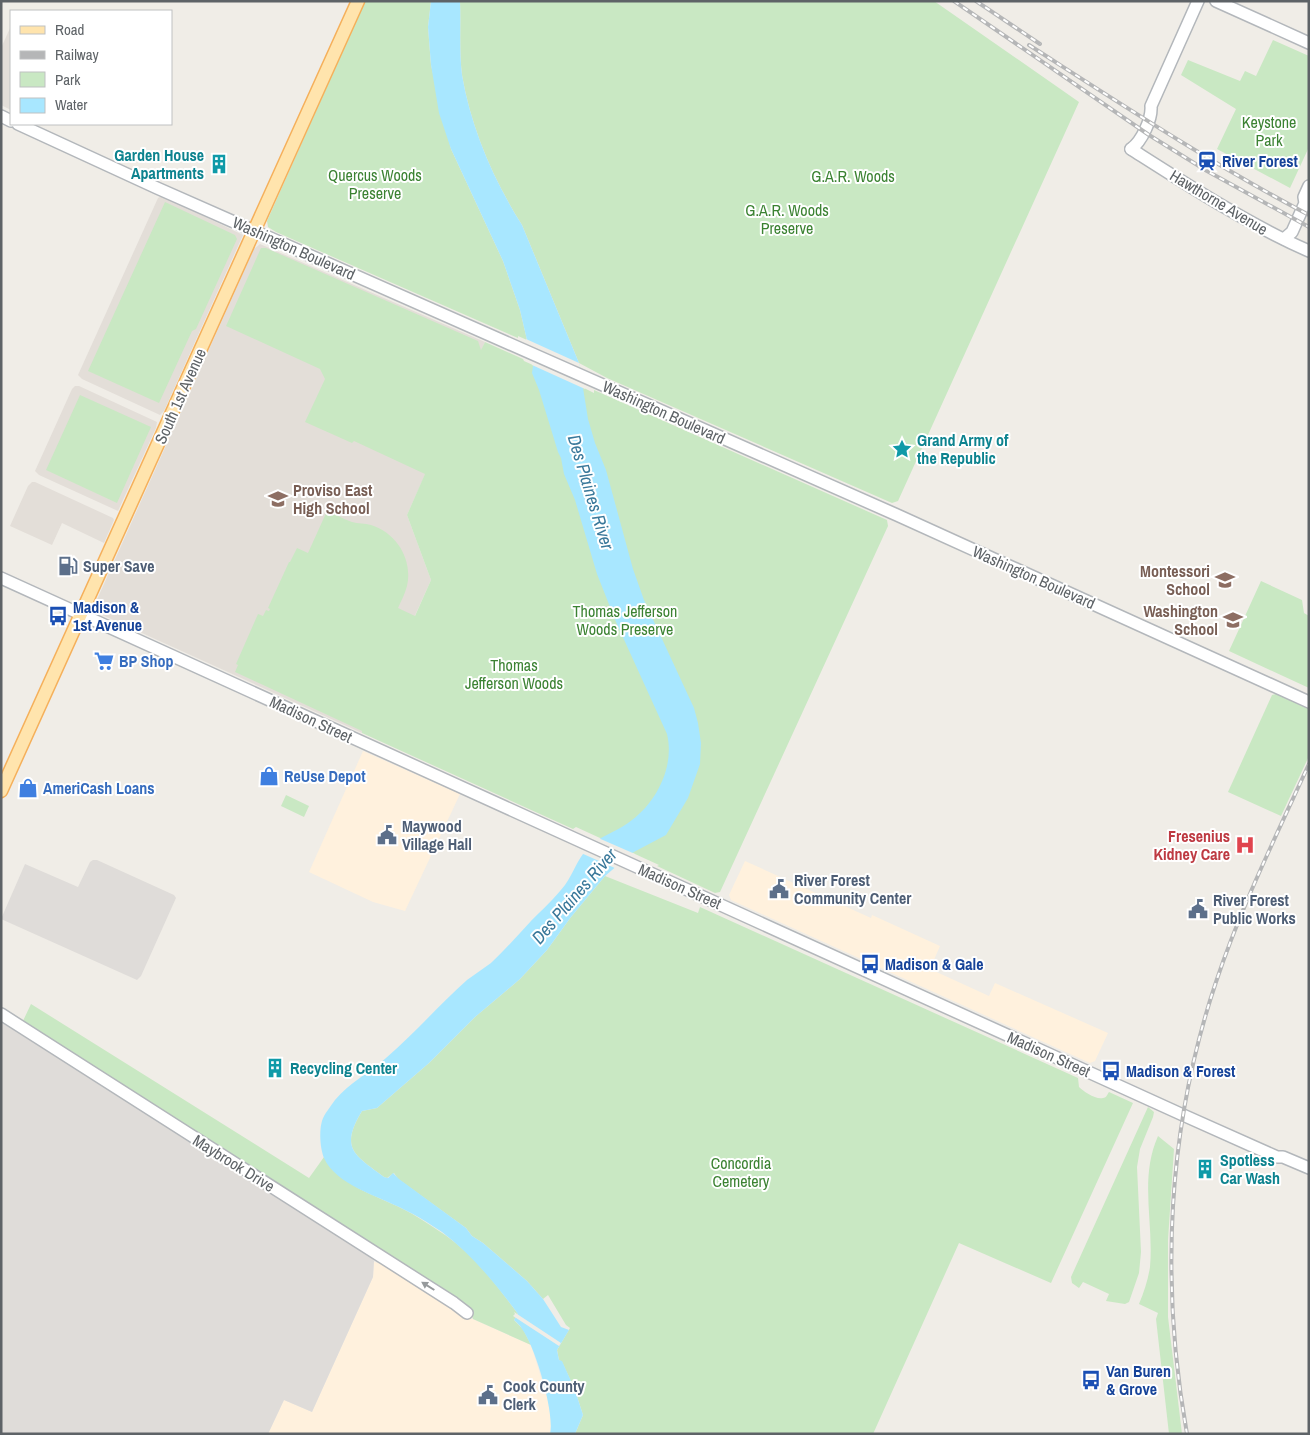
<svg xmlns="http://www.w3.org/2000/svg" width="1310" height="1435" font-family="'Archivo Narrow',sans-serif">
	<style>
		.commercial { fill: #fff1dd }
		.industrial { fill: #dfdcd9 }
		.education { fill: #e3ded8 }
		.green { fill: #c9e8c3 }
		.water { fill: #a8e7ff }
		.pier { fill: #f0ede7 }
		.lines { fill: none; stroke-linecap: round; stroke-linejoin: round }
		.secondary-casing { stroke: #b3b7bb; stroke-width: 14 }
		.primary-casing { stroke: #f5b05b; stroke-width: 15 }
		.secondary { stroke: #fff; stroke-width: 11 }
		.primary { stroke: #ffe4ad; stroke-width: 12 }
		.rail-casing { stroke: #b5b6b7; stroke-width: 4 }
		.rail { stroke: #fff; stroke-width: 2; stroke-dasharray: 5.5; stroke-linecap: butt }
		.oneway { fill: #969a9c }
		.labels { text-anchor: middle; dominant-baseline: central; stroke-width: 4; stroke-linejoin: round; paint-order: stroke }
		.park-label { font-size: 16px; fill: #3b8232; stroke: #fff }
		.culture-label { font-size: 16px; font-weight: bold; fill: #0d838f; stroke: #fff; text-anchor: start }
		.transit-label { font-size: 16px; font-weight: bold; fill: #164399; stroke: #fff; text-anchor: start }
		.street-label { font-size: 16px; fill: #5e6367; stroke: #fff }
		.education-label { font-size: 16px; font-weight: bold; fill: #785e54; stroke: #fff; text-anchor: end }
		.service-label { font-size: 16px; font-weight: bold; fill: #4e5e75; stroke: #fff; text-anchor: start }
		.shop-label { font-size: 16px; font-weight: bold; fill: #366cbe; stroke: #fff; text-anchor: start }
		.health-label { font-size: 16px; font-weight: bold; fill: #be3a42; stroke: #fff; text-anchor: end }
		.water-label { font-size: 18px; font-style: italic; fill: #39789a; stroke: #fff }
	</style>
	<rect width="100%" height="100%" fill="#f0ede7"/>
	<g class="commercial">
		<polygon points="363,751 460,794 405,911 373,902 309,872"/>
		<polygon points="745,861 871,918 872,915 940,946 930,969 989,996 995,983 1108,1033 1095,1061 1090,1063 731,900 729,895"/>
		<polygon points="374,1262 391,1266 457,1312 531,1345 548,1400 552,1420 550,1434 268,1434 284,1400 312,1412 373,1277"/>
	</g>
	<g class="industrial">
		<polygon points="93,860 97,860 174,895 176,898 141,976 137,980 1,919 25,864 78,887 90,862"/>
		<polygon points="1,1022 372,1257 374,1261 373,1277 312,1412 284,1400 268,1434 1,1434"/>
	</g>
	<g class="education">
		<polygon points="11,26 11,110 1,105 1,48"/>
		<polygon points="162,196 243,235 164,411 160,415 82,379 78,375 158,198"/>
		<polygon points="260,244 485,342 407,515 431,580 362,733 100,614 96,607 95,604 254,249"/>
		<polygon points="75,386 79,386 157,422 156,428 118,511 39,475 35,471 72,389"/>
		<polygon points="32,482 35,482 113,518 114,520 104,543 62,523 52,545 10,526 28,486"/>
	</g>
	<g class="green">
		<polygon points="365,1 431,1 428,27 431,65 451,149 503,261 520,310 527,340 518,336 518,338 486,324 276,232 268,227 267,221"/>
		<path d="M460 1H934L1079 102 898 501 892 503 607 378 579 363 522 225C493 179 471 128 462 75 459 51 461 26 460 1Z"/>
		<polygon points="1273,40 1309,56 1309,147 1290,188 1217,149 1236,109 1181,75 1188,60 1240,81 1245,71 1256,76"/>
		<polygon points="165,202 235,235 237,239 196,329 192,331 159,403 88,371"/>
		<path d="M261 248H266L478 341 481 350 485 342 523 359 524 361 584 388 594 393V390L887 520 888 526 720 892 715 893 657 866 659 865 576 827 573 829 362 733V731L235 672 238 665 236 664 258 614 263 616 266 610 269 611 270 609 268 608 289 562H290L297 548 308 553 327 511C335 514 343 519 352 522 358 524 365 523 371 525 397 533 413 560 407 586 405 594 401 601 398 608L415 616 431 580 407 515 425 474 354 441 352 443 305 422 325 379 320 369 226 326Z"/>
		<polygon points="80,395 151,427 117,503 46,470"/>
		<polygon points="1261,581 1302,600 1304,613 1309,616 1309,688 1229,651"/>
		<polygon points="1276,694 1309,708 1309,756 1281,816 1228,792 1272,695"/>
		<polygon points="286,795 309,806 304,817 281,806"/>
		<path d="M605 876 698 913 700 907 1078 1078 1079 1087C1083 1091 1096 1100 1103 1098 1106 1098 1107 1095 1109 1092L1133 1103 1051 1283 959 1243 873 1434H575L583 1415 575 1390 562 1362 559 1360 557 1350 570 1328 566 1325 548 1295 543 1299 527 1281 483 1243 472 1236 466 1228 398 1179 394 1173 387 1178 384 1177C355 1155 339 1149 362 1111L377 1108 429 1063 475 1017 520 979 547 950 571 917Z"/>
		<path d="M31 1004 309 1178 324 1157C345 1188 371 1193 403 1209 415 1215 427 1223 439 1231 472 1252 495 1283 518 1314L514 1320 523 1329 531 1345 473 1319 472 1315 22 1023Z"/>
		<polygon points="1148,1107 1154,1112 1153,1117 1140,1149 1137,1167 1141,1252 1139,1273 1129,1302 1125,1304 1106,1301 1109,1294 1083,1282 1079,1288 1072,1283 1071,1277"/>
		<path d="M1158 1136 1174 1149 1168 1240V1317L1182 1434H1169L1156 1319 1158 1313 1139 1304C1144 1292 1148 1280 1150 1267 1154 1222 1139 1179 1158 1136Z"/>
	</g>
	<path class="water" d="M431 1H460C461 26 459 51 462 75 471 128 493 179 522 225L579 363 588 419 595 443 606 470 633 569 644 600 694 708 698 723 701 743 700 764 688 798 666 835 632 853 605 876 571 917 547 950 520 979 475 1017 429 1063 377 1108 362 1111C339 1149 355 1155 384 1177L388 1178 393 1173 399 1179 466 1228 472 1236 483 1243 527 1281 543 1299 561 1327 569 1330 557 1350 559 1360 562 1361 575 1390 583 1415 575 1434H550C555 1413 535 1346 522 1329 520 1325 517 1323 514 1320L518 1314C495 1283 472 1255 442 1232 430 1224 416 1215 403 1209 378 1196 336 1185 324 1158 320 1148 319 1131 322 1121 324 1114 331 1106 335 1100 349 1083 370 1072 386 1058 415 1033 439 1005 467 980 475 974 483 969 491 963 505 950 518 935 531 921 542 910 555 898 565 885 573 874 577 860 587 849 599 836 614 833 628 823 656 804 675 767 667 734L616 622 597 574 575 500 564 474 561 458 558 452 539 390 532 373 533 366 520 310 503 261 451 149 439 113 431 65 428 27Z"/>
	<g class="pier">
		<polygon points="526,339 579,363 585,389 532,365"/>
		<polygon points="596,837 635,854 617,869 581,853"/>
		<polygon points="514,1312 561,1343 559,1346 513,1316 515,1314"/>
	</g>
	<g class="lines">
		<defs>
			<g id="secondary">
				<polyline points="1216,1 1309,43"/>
				<polyline points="1,116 11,121"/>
				<polyline points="18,124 157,188 897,515 1309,702"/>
				<path d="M1131 149C1186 184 1249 225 1309 251"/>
				<path d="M1131 149C1142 141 1152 119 1151 106L1198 1"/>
				<polyline points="1284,239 1292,232 1305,203 1304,197 1309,186"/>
				<polyline points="1,578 1183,1115 1277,1157 1283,1157 1309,1168"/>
				<polyline points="1,1014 454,1303 467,1313"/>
			</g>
			<polyline id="primary" points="1,791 358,1"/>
		</defs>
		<use href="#secondary" class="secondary-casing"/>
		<use href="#primary" class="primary-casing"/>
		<use href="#secondary" class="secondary"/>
		<use href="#primary" class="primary"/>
		<defs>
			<g id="rail">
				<polyline points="954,1 1149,135 1207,171 1309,227"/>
				<polyline points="976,1 1040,44"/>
				<path d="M1029 45C1121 104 1212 164 1309 215"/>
				<path d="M1187 1434C1160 1283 1167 1128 1216 982 1241 907 1276 836 1309 764"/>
			</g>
		</defs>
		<use href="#rail" class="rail-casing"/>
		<use href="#rail" class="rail"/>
	</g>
	<defs><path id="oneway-solid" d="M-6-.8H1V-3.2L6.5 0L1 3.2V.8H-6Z" transform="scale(1.25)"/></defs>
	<use class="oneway" href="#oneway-solid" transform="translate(428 1286) rotate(-148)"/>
	<defs>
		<symbol id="station-bare" viewBox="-9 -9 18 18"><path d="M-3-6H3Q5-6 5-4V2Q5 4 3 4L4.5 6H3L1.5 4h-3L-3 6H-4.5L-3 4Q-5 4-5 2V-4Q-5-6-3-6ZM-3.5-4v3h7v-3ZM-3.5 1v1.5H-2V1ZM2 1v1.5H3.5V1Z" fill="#1a4fb4" stroke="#fff" stroke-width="2.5" paint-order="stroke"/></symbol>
		<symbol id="building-bare" viewBox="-9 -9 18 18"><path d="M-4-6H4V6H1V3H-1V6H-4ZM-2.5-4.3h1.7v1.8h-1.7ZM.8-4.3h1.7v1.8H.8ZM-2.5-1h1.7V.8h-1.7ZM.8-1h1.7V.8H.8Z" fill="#0f9aa8" stroke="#fff" stroke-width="2.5" paint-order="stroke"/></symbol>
		<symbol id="sight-bare" viewBox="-9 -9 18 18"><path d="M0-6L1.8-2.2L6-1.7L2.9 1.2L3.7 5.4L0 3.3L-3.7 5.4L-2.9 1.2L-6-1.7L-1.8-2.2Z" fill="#0f9aa8" stroke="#fff" stroke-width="2.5" paint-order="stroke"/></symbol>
		<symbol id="school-bare" viewBox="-9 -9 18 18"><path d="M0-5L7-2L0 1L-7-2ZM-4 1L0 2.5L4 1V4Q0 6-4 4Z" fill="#8d6e63" stroke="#fff" stroke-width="2.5" paint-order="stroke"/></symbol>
		<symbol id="fuel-bare" viewBox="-9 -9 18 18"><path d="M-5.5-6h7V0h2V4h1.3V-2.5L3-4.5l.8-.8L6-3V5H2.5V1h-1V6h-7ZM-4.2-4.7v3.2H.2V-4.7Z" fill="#5c6f8a" stroke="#fff" stroke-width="2.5" paint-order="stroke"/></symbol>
		<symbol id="bus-bare" viewBox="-9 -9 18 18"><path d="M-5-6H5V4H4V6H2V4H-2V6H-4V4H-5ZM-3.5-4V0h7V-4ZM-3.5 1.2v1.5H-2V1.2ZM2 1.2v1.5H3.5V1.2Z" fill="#1a4fb4" stroke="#fff" stroke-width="2.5" paint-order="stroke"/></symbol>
		<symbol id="supermarket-bare" viewBox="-9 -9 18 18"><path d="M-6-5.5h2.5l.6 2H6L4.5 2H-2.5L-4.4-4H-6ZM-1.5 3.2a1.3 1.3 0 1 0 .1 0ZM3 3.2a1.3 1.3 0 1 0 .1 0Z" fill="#3f7fe0" stroke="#fff" stroke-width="2.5" paint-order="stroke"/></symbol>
		<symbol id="shop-bare" viewBox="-9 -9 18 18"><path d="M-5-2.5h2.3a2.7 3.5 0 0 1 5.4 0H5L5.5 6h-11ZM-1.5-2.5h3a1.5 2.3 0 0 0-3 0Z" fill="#3f7fe0" stroke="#fff" stroke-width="2.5" paint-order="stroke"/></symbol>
		<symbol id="civic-bare" viewBox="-9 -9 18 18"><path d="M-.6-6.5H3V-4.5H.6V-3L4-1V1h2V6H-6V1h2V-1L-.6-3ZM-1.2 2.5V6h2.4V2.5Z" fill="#5c6f8a" stroke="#fff" stroke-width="2.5" paint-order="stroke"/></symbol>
		<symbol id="hospital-bare" viewBox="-9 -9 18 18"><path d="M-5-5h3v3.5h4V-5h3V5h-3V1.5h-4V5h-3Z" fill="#e0444e" stroke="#fff" stroke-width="2.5" paint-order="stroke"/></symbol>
	</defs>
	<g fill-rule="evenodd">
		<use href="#station-bare" x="1193" y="147" width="28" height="28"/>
		<use href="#building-bare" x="205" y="150" width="28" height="28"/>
		<use href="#sight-bare" x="888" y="435" width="28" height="28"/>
		<use href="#school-bare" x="264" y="485" width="28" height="28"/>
		<use href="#fuel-bare" x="54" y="552" width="28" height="28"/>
		<use href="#school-bare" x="1211" y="566" width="28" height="28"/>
		<use href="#bus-bare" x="44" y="602" width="28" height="28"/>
		<use href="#school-bare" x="1219" y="606" width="28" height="28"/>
		<use href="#supermarket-bare" x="90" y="647" width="28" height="28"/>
		<use href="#shop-bare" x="255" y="762" width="28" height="28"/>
		<use href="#shop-bare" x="14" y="774" width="28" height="28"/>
		<use href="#civic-bare" x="373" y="821" width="28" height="28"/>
		<use href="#hospital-bare" x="1231" y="831" width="28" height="28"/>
		<use href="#civic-bare" x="765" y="875" width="28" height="28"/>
		<use href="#civic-bare" x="1184" y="895" width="28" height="28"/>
		<use href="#bus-bare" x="856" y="950" width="28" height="28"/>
		<use href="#building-bare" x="261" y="1054" width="28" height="28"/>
		<use href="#bus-bare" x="1097" y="1057" width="28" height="28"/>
		<use href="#building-bare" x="1191" y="1155" width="28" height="28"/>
		<use href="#bus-bare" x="1077" y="1366" width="28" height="28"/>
		<use href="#civic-bare" x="474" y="1381" width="28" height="28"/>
	</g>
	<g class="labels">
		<g class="park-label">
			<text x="1269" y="122">Keystone<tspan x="1269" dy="18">Park</tspan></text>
			<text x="375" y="175">Quercus Woods<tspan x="375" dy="18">Preserve</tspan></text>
			<text x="853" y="176">G.A.R. Woods</text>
			<text x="787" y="210">G.A.R. Woods<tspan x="787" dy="18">Preserve</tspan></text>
			<text x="625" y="611">Thomas Jefferson<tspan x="625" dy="18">Woods Preserve</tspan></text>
			<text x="514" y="665">Thomas<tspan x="514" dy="18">Jefferson Woods</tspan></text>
			<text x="741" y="1163">Concordia<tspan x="741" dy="18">Cemetery</tspan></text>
		</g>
		<g class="culture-label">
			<text x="204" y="155" text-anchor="end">Garden House<tspan x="204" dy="18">Apartments</tspan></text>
			<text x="917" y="440">Grand Army of<tspan x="917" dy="18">the Republic</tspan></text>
			<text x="290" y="1068">Recycling Center</text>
			<text x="1220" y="1160">Spotless<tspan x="1220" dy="18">Car Wash</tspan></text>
		</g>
		<g class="transit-label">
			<text x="1222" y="161">River Forest</text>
			<text x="73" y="607">Madison &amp;<tspan x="73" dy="18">1st Avenue</tspan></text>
			<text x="885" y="964">Madison &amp; Gale</text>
			<text x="1126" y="1071">Madison &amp; Forest</text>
			<text x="1106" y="1371">Van Buren<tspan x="1106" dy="18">&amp; Grove</tspan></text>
		</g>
		<g class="street-label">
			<text transform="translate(1219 202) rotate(31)">Hawthorne Avenue</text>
			<text transform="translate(294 248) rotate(24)">Washington Boulevard</text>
			<text transform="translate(180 396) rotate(-66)">South 1st Avenue</text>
			<text transform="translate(664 412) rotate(24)">Washington Boulevard</text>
			<text transform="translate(1034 577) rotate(24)">Washington Boulevard</text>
			<text transform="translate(311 719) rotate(25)">Madison Street</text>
			<text transform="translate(680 886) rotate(24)">Madison Street</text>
			<text transform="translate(1049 1054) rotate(24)">Madison Street</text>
			<text transform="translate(234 1163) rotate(32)">Maybrook Drive</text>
		</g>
		<g class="education-label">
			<text x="293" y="490" text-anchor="start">Proviso East<tspan x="293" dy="18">High School</tspan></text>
			<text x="1210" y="571">Montessori<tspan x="1210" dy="18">School</tspan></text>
			<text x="1218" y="611">Washington<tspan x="1218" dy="18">School</tspan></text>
		</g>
		<g class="service-label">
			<text x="83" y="566">Super Save</text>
			<text x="402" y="826">Maywood<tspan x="402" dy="18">Village Hall</tspan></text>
			<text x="794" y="880">River Forest<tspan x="794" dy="18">Community Center</tspan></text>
			<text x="1213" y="900">River Forest<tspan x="1213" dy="18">Public Works</tspan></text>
			<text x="503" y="1386">Cook County<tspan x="503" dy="18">Clerk</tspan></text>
		</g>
		<g class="shop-label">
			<text x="119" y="661">BP Shop</text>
			<text x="284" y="776">ReUse Depot</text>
			<text x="43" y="788">AmeriCash Loans</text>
		</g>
		<g class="health-label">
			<text x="1230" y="836">Fresenius<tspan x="1230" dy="18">Kidney Care</tspan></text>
		</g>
		<g class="water-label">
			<text transform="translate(591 492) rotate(73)">Des Plaines River</text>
			<text transform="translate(574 896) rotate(-49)">Des Plaines River</text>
		</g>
	</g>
	<rect width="1310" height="1435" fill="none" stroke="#5e6367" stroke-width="5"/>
	<rect x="10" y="10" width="162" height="115" fill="#ffffff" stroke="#bfc1c2"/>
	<rect x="20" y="26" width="25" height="8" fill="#ffe4ad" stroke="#bfc1c2"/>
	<text x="55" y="35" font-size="15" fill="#5e6367">Road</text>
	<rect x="20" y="51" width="25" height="8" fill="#b5b6b7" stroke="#bfc1c2"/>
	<text x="55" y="60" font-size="15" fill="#5e6367">Railway</text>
	<rect x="20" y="72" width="25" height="15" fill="#c9e8c3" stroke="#bfc1c2"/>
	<text x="55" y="85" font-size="15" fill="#5e6367">Park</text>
	<rect x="20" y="98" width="25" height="15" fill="#a8e7ff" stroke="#bfc1c2"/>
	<text x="55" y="110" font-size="15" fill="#5e6367">Water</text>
</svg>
